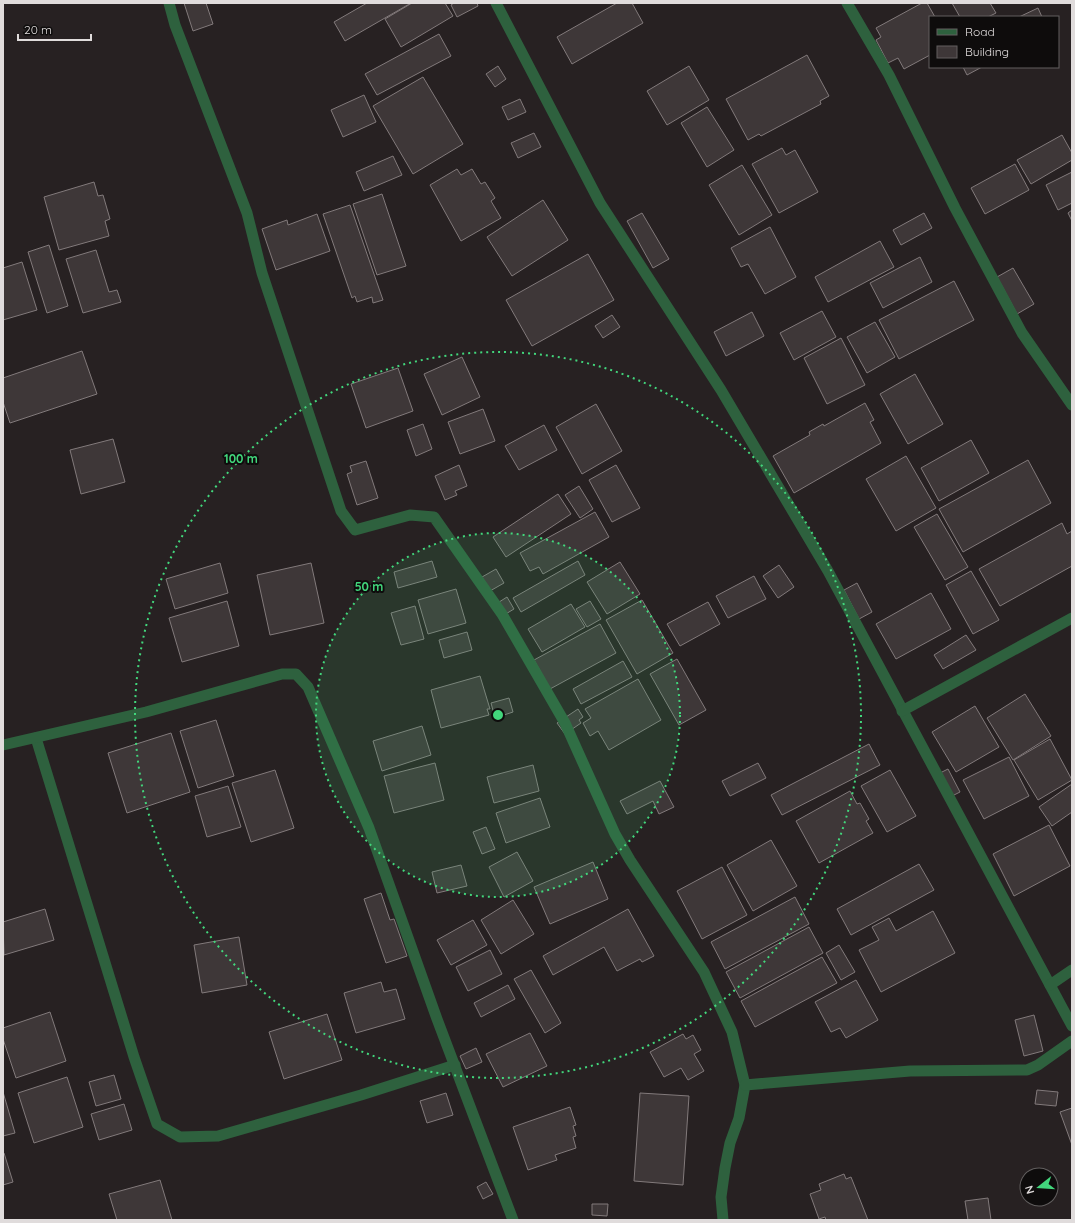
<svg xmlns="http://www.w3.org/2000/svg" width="1075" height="1223" font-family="Quicksand,sans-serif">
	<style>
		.building { fill: #3e3738; stroke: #827a7b }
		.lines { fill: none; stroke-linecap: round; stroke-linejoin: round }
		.minor { stroke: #2e613e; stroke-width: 11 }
		.ring { fill: none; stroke: #42d77c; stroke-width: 2; stroke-dasharray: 2 4 }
		.centre { fill: #42d77c; stroke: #0e0c0c; stroke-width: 2 }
		.ring-label { font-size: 12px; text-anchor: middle; font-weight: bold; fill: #42d77c; stroke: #0e0c0c; stroke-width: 4; stroke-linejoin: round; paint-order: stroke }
	</style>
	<rect width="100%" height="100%" fill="#272122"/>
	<g class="building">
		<polygon points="184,3 206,3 213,24 193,31"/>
		<polygon points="367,3 411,3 345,41 334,22"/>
		<polygon points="412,3 445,3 453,16 401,47 385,19"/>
		<polygon points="454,3 477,3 478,6 457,17 451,5"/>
		<polygon points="617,3 632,3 643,23 572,64 557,37"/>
		<polygon points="922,3 927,3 935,17 930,17 930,55 904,69 898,58 888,63 876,40 881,37 876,28"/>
		<polygon points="952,3 990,3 996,13 988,17 960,17"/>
		<polygon points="1038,8 1042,17 1019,17"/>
		<polygon points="439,34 451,56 377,95 365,74"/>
		<polygon points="807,55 829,96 820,101 821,104 761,136 759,134 748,140 726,99"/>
		<polygon points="498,66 506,79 495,87 486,74"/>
		<polygon points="689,66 709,100 667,125 647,91"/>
		<polygon points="963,67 982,67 967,75"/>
		<polygon points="423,77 463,144 413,174 373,106"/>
		<polygon points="364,95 376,122 343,137 331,110"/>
		<polygon points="520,99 526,112 508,120 502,107"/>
		<polygon points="707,107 734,150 707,167 681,123"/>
		<polygon points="534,133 541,147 518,158 511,143"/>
		<polygon points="1062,135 1072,153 1072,160 1031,184 1017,160"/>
		<polygon points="782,148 786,155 795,150 818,192 779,213 752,164"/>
		<polygon points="393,156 402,175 364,191 356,172"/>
		<polygon points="1015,164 1029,190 985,214 971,188"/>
		<polygon points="742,165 772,215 739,235 709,185"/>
		<polygon points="457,169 461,175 472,169 481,184 485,182 495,198 491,201 501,218 461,241 430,185"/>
		<polygon points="1072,172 1072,203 1058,210 1046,185"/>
		<polygon points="94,182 98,196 103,195 110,219 105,221 109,236 59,250 44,197"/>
		<polygon points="382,194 406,266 377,275 353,204"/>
		<polygon points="543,200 568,240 512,276 487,237"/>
		<polygon points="350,205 383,300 373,303 372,297 357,302 355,296 352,298 323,214"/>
		<polygon points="1072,210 1072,221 1068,213"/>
		<polygon points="642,213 669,259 653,268 627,221"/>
		<polygon points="924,213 932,228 901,245 893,230"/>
		<polygon points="317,214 330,251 276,270 262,229 287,220 288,225"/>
		<polygon points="770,227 796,277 765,294 748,264 741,267 731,248"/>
		<polygon points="880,241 894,267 828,302 815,277"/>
		<polygon points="49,245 68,306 47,313 28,252"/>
		<polygon points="96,250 109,292 117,290 121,302 83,313 66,259"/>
		<polygon points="588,254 614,300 532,346 506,300"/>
		<polygon points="920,257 932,282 883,308 870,283"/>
		<polygon points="22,262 37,310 3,320 3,268"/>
		<polygon points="1013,268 1034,304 1017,314 997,277"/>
		<polygon points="954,281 974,320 899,359 879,320"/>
		<polygon points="822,311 836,337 794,360 780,333"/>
		<polygon points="752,312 764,336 726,356 714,332"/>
		<polygon points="612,315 620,327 603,338 595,326"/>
		<polygon points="875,322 895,357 867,373 847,337"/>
		<polygon points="841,338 865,385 827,404 804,358"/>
		<polygon points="82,351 97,394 10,423 3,402 3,378"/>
		<polygon points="462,357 480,397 442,415 424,374"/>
		<polygon points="398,368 413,411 366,428 351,384"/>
		<polygon points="915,374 943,424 908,444 880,394"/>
		<polygon points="865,403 874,420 870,422 881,443 794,493 773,456 810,435 809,432 823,424 824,426"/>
		<polygon points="596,404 622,451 582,474 556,427"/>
		<polygon points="483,409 495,441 460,454 448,422"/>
		<polygon points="423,424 432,449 416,456 407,430"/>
		<polygon points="544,425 557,450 519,470 505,446"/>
		<polygon points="113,439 125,482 81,494 70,450"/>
		<polygon points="971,440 989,473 939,501 921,468"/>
		<polygon points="906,456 936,508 896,531 866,479"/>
		<polygon points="1028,460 1051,503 963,552 939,509"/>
		<polygon points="366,461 378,498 357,505 347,474 352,472 350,466"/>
		<polygon points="459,465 467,486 455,491 457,495 445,500 435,476"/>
		<polygon points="616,465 640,508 612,522 589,480"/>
		<polygon points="579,486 593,509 580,518 565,495"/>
		<polygon points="558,494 571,514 506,557 493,537"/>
		<polygon points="595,512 609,537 543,574 539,567 530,571 520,553"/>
		<polygon points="937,514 968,567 945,580 914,527"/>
		<polygon points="1062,523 1067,534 1072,531 1072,566 1000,606 979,569"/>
		<polygon points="432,561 437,577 398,588 394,572"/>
		<polygon points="578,561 585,575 521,612 513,598"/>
		<polygon points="620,562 640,594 607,614 587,582"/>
		<polygon points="220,563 228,593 175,609 166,579"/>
		<polygon points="311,563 324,623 270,635 257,575"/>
		<polygon points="779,565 794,587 778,598 763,576"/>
		<polygon points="496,569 504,583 490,591 482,577"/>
		<polygon points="971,571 999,620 973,634 946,585"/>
		<polygon points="754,576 766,599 728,618 716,596"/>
		<polygon points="857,583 872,612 859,619 844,590"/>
		<polygon points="456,589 466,623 428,634 418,600"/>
		<polygon points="931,593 951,629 896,659 876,624"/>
		<polygon points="507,597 514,609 504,615 496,604"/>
		<polygon points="642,600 673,653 637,674 606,620"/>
		<polygon points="227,601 239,646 182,662 169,618"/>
		<polygon points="590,601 601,619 587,627 576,609"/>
		<polygon points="708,602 720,624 680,646 667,624"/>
		<polygon points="571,604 585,627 542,652 528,629"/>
		<polygon points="415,606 424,639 401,645 391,613"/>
		<polygon points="600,624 616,653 550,689 534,660"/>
		<polygon points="467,632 472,650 444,658 439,640"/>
		<polygon points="966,635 976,650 943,669 934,655"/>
		<polygon points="677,659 706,710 679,725 650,674"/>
		<polygon points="623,661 632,677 581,704 573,689"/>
		<polygon points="480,676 490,709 487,709 489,715 441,728 431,690"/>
		<polygon points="638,679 661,720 609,750 598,731 590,736 583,723 591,718 585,709"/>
		<polygon points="1025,694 1051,736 1013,760 987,718"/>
		<polygon points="509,698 513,712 495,718 491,703"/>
		<polygon points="975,706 999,747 956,772 932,732"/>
		<polygon points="578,709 583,717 579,720 581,723 565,734 557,723"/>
		<polygon points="216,720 234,776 198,788 180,731"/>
		<polygon points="422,726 431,755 382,771 373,741"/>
		<polygon points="171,733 190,792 127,813 108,753"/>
		<polygon points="1050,739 1072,780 1038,800 1014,760"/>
		<polygon points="869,744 880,765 782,815 771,795"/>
		<polygon points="1009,757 1029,796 984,819 963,780"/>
		<polygon points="435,763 444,800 394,813 384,776"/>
		<polygon points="758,763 766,778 730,796 722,781"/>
		<polygon points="533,765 539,791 494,803 487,777"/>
		<polygon points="948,769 960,792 950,797 938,774"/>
		<polygon points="275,770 294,828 251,842 232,783"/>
		<polygon points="890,770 916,816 887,832 861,786"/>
		<polygon points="660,781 674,807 659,814 653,801 627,814 620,801"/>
		<polygon points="1072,784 1072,812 1052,826 1039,807"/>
		<polygon points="228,786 241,827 207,837 195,796"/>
		<polygon points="850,791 857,804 860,803 869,819 866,821 873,833 819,863 796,821"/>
		<polygon points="540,798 550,827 506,843 496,813"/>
		<polygon points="1049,825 1070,866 1014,896 993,854"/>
		<polygon points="486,827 495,849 482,854 473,832"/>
		<polygon points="771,840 797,886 753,911 727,865"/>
		<polygon points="517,852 533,881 504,897 489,867"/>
		<polygon points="593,862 608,899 550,924 534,887"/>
		<polygon points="919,864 934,890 851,935 837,909"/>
		<polygon points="461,865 467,886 437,893 432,872"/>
		<polygon points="722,867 747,915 702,939 677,891"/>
		<polygon points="381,893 390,920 394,919 407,956 386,963 364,899"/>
		<polygon points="795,897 809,924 725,969 711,942"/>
		<polygon points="513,900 534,934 501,954 481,920"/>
		<polygon points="45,909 54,940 4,955 3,922"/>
		<polygon points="628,909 654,956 642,962 640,959 617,971 604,947 553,975 543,956"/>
		<polygon points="933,911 955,953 881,992 859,950 879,940 872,927 889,918 896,931"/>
		<polygon points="473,920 487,945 451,965 437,940"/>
		<polygon points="809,927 823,953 740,998 726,972"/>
		<polygon points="239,937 247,985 202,993 194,945"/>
		<polygon points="839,945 855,972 841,980 826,953"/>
		<polygon points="490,950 502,974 468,991 456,967"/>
		<polygon points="822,957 837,983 755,1027 741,1001"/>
		<polygon points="531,970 561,1023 545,1033 514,979"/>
		<polygon points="856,980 878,1020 846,1038 840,1028 831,1032 815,1002"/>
		<polygon points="381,982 384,992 396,989 405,1019 356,1033 344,993"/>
		<polygon points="508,985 515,999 481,1017 474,1003"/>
		<polygon points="50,1012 66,1061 16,1078 3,1039 3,1028"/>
		<polygon points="327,1014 342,1060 284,1079 269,1032"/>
		<polygon points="1034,1015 1043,1051 1024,1056 1015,1020"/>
		<polygon points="530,1033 547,1066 503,1087 486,1054"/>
		<polygon points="683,1034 686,1039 693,1035 701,1050 694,1054 704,1071 688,1080 681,1068 664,1077 650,1052"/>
		<polygon points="476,1048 482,1062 466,1069 460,1056"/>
		<polygon points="114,1075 121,1099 96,1106 89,1082"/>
		<polygon points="67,1077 83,1127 34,1143 18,1093"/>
		<polygon points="1037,1090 1058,1092 1056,1106 1035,1104"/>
		<polygon points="3,1092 15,1133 3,1136"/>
		<polygon points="446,1093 453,1115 427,1123 420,1101"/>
		<polygon points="640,1093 689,1096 683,1185 634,1181"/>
		<polygon points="124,1104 132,1130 99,1140 91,1114"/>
		<polygon points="570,1107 576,1125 573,1126 576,1136 573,1137 576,1148 555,1155 557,1160 528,1170 513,1127"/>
		<polygon points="1072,1108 1072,1145 1060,1112"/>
		<polygon points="3,1153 4,1153 13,1182 3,1185"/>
		<polygon points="844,1174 846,1179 851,1177 868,1220 826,1220 825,1217 819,1219 810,1194 821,1190 819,1184"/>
		<polygon points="160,1180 172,1220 117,1220 109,1194"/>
		<polygon points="486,1182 493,1194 483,1199 477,1187"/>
		<polygon points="988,1198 991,1220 968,1220 965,1201"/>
		<polygon points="592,1204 608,1204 607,1216 592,1215"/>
	</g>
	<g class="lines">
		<g class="minor">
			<polyline points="169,3 175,25 247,213 262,273 341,511 355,530 410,515 434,517 502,614 565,723 615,834 630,860 704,972 732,1032 745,1085 739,1118 730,1143 725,1168 721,1197 723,1220"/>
			<polyline points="496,3 600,203 721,390 828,571 1072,1026"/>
			<polyline points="847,3 889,75 955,208 1022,333 1072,405"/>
			<polyline points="902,711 1072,618"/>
			<polyline points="36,738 134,1057 157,1124 180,1137 218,1136 361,1095 455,1065"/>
			<polyline points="3,745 146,712 282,674 296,674 308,687 369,828 437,1019 513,1220"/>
			<polyline points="1050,985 1072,970"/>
			<polyline points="745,1085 910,1071 1027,1070 1038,1065 1072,1041"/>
		</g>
	</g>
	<circle cx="498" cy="715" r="182" fill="#42d77c" fill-opacity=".12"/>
	<g class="ring">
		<circle cx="498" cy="715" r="182"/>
		<circle cx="498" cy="715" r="363"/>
	</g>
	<circle cx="498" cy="715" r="6" class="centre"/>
	<g class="ring-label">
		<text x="241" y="463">100 m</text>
		<text x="369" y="591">50 m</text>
	</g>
	<rect width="1075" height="1223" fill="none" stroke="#e0dcdc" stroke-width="8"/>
	<rect x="929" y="16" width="130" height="52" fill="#0e0c0c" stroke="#625f5f"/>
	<rect x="937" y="29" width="20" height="6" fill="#2e613e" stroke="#625f5f"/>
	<text x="965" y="36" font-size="12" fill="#e0dcdc">Road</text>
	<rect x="937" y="46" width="20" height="12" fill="#3e3738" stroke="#625f5f"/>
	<text x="965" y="56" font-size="12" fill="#e0dcdc">Building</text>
	<g transform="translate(1039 1187) rotate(253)"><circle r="19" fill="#0e0c0c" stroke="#625f5f"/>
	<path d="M0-3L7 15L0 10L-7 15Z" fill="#42d77c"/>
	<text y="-6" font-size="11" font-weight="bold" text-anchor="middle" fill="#e0dcdc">N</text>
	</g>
	<path d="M18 34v6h73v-6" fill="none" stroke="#e0dcdc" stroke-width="2"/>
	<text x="24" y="34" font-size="12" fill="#e0dcdc" stroke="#0e0c0c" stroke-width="3" paint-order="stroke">20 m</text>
</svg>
